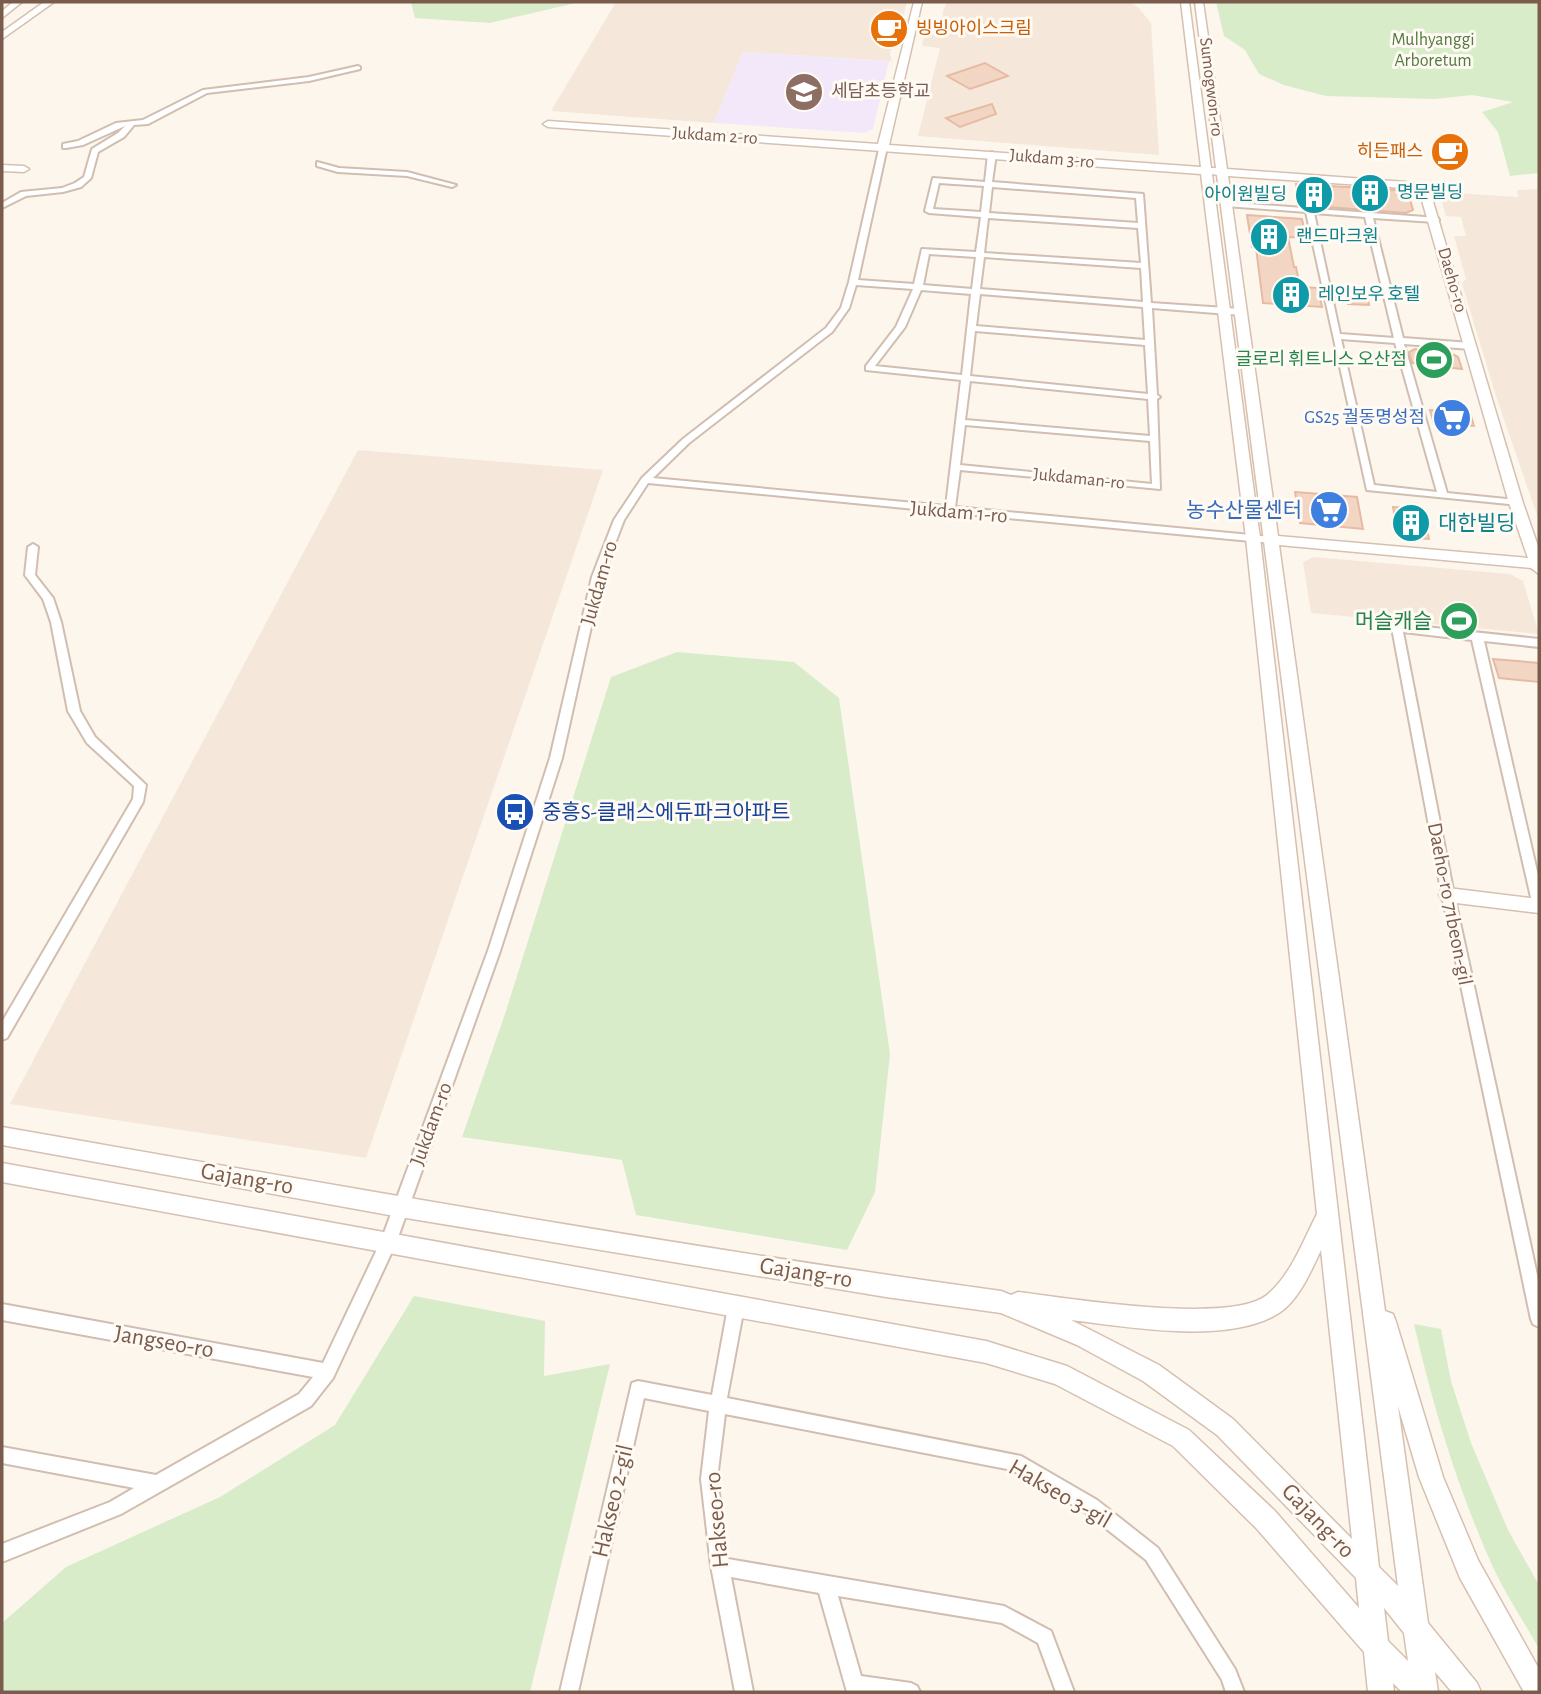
<svg xmlns="http://www.w3.org/2000/svg" width="1541" height="1694" font-family="'Alegreya Sans','Noto Sans KR',sans-serif">
	<style>
		.residential { fill: #f5e8da }
		.education { fill: #f3e8fa }
		.green { fill: #d8ecc9 }
		.building { fill: #f3d5c3; stroke: #e6bba3; stroke-width: 2 }
		.lines { fill: none; stroke-linecap: round; stroke-linejoin: round }
		.street-casing { stroke: #d1beb0; stroke-width: 4 }
		.secondary-casing { stroke: #d6c0b0; stroke-width: 3 }
		.street { fill: #fff; fill-rule: evenodd }
		.secondary { fill: #fff; fill-rule: evenodd }
		.labels { text-anchor: middle; dominant-baseline: central; stroke-width: 6; stroke-linejoin: round; paint-order: stroke }
		.far-food-label { font-size: 18px; fill: #c56008; stroke: #fffaf3; text-anchor: start }
		.far-park-label { font-size: 18px; fill: #537a41; stroke: #fffaf3 }
		.far-street-label { font-size: 18px; fill: #7a5c4d; stroke: #fffaf3 }
		.far-education-label { font-size: 18px; fill: #785e54; stroke: #fffaf3; text-anchor: start }
		.far-culture-label { font-size: 18px; fill: #0d838f; stroke: #fffaf3; text-anchor: start }
		.far-leisure-label { font-size: 18px; fill: #27864d; stroke: #fffaf3; text-anchor: end }
		.far-shop-label { font-size: 18px; fill: #366cbe; stroke: #fffaf3; text-anchor: end }
		.shop-label { font-size: 21px; fill: #366cbe; stroke: #fffaf3; text-anchor: end }
		.street-label { font-size: 21px; fill: #7a5c4d; stroke: #fffaf3 }
		.culture-label { font-size: 21px; fill: #0d838f; stroke: #fffaf3; text-anchor: start }
		.leisure-label { font-size: 21px; fill: #27864d; stroke: #fffaf3; text-anchor: end }
		.transit-label { font-size: 21px; fill: #164399; stroke: #fffaf3; text-anchor: start }
		.near-street-label { font-size: 24px; fill: #7a5c4d; stroke: #fffaf3 }
	</style>
	<rect width="100%" height="100%" fill="#fdf6ec"/>
	<g class="residential">
		<polygon points="616,2 907,2 903,17 897,23 890,54 892,61 743,52 714,123 551,111"/>
		<polygon points="947,2 1128,2 1138,7 1151,23 1159,155 918,136 940,48 922,46 925,30 942,32 943,11"/>
		<polygon points="1539,189 1539,521 1497,399 1462,284 1466,279 1454,236 1466,236 1461,217 1446,216 1439,192 1518,197 1517,190"/>
		<polygon points="358,450 603,470 366,1158 10,1104"/>
		<polygon points="1313,557 1510,574 1523,581 1539,634 1311,613 1303,562"/>
	</g>
	<polygon class="education" points="743,52 889,61 873,129 865,133 714,123"/>
	<g class="green">
		<polygon points="411,2 580,2 490,23 415,18"/>
		<polygon points="1216,2 1539,2 1539,173 1510,176 1498,132 1482,112 1513,102 1472,95 1435,99 1326,96 1284,85 1259,74 1245,50 1224,36"/>
		<polygon points="677,652 794,662 839,698 890,1054 875,1192 847,1250 636,1215 622,1160 462,1137 505,1014 611,677"/>
		<polygon points="414,1296 545,1321 544,1376 610,1364 530,1692 2,1692 2,1623 66,1567 220,1497 335,1425"/>
		<path d="M1414 1324 1441 1329 1451 1381 1471 1443 1508 1530 1539 1585V1649C1524 1621 1505 1594 1492 1565 1457 1487 1433 1407 1414 1324Z"/>
	</g>
	<g class="building">
		<polygon points="985,63 1008,76 970,89 947,76"/>
		<polygon points="992,104 996,114 960,127 946,118"/>
		<polygon points="1296,184 1397,190 1409,196 1413,210 1406,213 1301,205"/>
		<polygon points="1247,215 1302,219 1306,238 1288,237 1294,267 1296,267 1300,287 1318,288 1322,307 1263,303 1256,248 1252,247"/>
		<polygon points="1344,288 1366,290 1369,305 1348,304"/>
		<polygon points="1415,349 1447,351 1458,357 1462,369 1412,363 1409,352"/>
		<polygon points="1430,410 1470,413 1474,426 1434,423"/>
		<polygon points="1295,492 1357,497 1363,529 1300,523"/>
		<polygon points="1393,507 1422,509 1429,539 1399,537"/>
		<polygon points="1493,659 1539,663 1539,682 1499,678"/>
	</g>
	<g class="lines">
		<defs>
			<g id="street">
				<polygon points="358,66 360,67 360,69 309,81 207,93 148,124 134,125 124,137 98,152 91,178 81,187 63,192 26,196 2,208 2,203 21,192 62,188 75,183 84,177 92,149 118,133 125,126 83,145 66,148 63,148 63,144 78,141 116,123 143,120 203,90 309,77"/>
				<path d="M880 145 887 147 858 280 914 284 922 249 976 252 981 217 929 213 925 211 933 178 985 182 988 154 992 152 996 154 992 182 1143 194 1151 303 1241 309 1245 312 1241 315 1152 308 1157 395 1160 397 1157 399 1160 489 960 470 955 507 1273 537 1278 540 1273 543 954 513 950 514 946 512 648 483 624 520 602 577 562 758 500 951 396 1243 333 1378 311 1406 121 1514 2 1562V1544L110 1502 134 1488 2 1463V1447L156 1475 299 1394 313 1377 2 1320V1304L323 1363 381 1241 488 951 550 758 592 577 614 520 642 478 683 439 826 328 841 308 849 282ZM939 183 984 186 981 212 933 209ZM992 187 1136 198 1138 223 989 213ZM988 218 1138 228 1141 263 984 253ZM929 254 976 257 972 289 923 285ZM984 257 1141 268 1143 302 980 289ZM856 285 913 289 896 327 866 366V370L961 380 946 506 653 478 689 443 832 332 849 308ZM921 290 971 294 962 375 875 366 905 327ZM980 294 1143 307 1145 340 976 326ZM975 331 1145 345 1148 394 970 376ZM970 381 1148 399 1150 436 965 420ZM965 425 1150 441 1152 484 960 465Z"/>
				<polygon points="317,162 339,168 407,172 456,185 452,187 407,176 338,172 317,166"/>
				<path d="M1223 202 1438 218 1439 220 1435 222 1373 218 1403 338 1471 343 1475 346 1471 349 1404 344 1447 493 1516 500 1519 501V505L1367 490 1306 212 1226 206H1223ZM1314 213 1365 217 1394 338 1340 334ZM1341 339 1395 343 1437 492 1374 485Z"/>
				<polygon points="33,544 38,547 35,575 53,598 61,622 80,711 95,737 146,785 143,802 7,1038 2,1040 2,1022 133,799 134,786 87,743 68,711 51,622 43,599 25,575 28,547"/>
				<polygon points="1397,624 1539,639 1539,647 1484,641 1539,880 1539,911 1535,910 1533,906 1472,640 1403,632 1454,895 1539,1284 1539,1327 1533,1324 1531,1319 1442,895 1392,628"/>
				<polygon points="736,1299 741,1302 744,1307 727,1398 1021,1456 1097,1500 1158,1548 1235,1669 1244,1692 1226,1692 1222,1680 1146,1560 1085,1512 1012,1470 725,1414 717,1479 728,1559 1004,1606 1051,1631 1074,1692 1056,1692 1038,1643 1002,1623 838,1596 861,1676 911,1683 917,1686 920,1692 847,1692 819,1593 731,1577 753,1692 735,1692 711,1566 701,1479 709,1411 644,1398 578,1692 560,1692 632,1383 638,1381 712,1395 728,1307 731,1302"/>
			</g>
			<g id="secondary">
				<polygon points="13,2 22,2 2,18 2,11"/>
				<polygon points="44,2 54,2 2,39 2,32"/>
				<path d="M914 2H922L889 145 1201 167 1181 2H1189L1211 168H1216L1195 2H1203L1227 169 1406 182 1431 195 1523 503 1539 549V574L1531 568 1279 545 1385 1311 1393 1314 1396 1322 1443 1477 1478 1560 1539 1669V1692H1524L1460 1578 1419 1477 1398 1406 1428 1623 1477 1683 1481 1692H1452L1435 1672 1438 1692H1402L1393 1683 1394 1692H1368L1364 1652 1257 1529 1173 1446 1055 1384 986 1363 2 1182V1163L986 1341 1067 1366 1189 1430 1275 1511 1359 1608 1356 1578 1217 1435 1143 1381 1077 1345 1001 1313 886 1297 400 1217 2 1145V1127C334 1185 667 1245 1001 1291L1011 1295 1018 1292C1067 1298 1230 1325 1267 1295 1291 1275 1303 1241 1317 1214L1246 538 1201 174 548 127 543 124 548 121 878 144ZM1212 174 1217 175 1398 1586 1379 1567 1260 538ZM1228 176 1404 188 1421 197 1509 503 1528 558 1278 536ZM1321 1250 1352 1539 1233 1419 1159 1365 1071 1320C1128 1327 1229 1345 1279 1313 1299 1300 1311 1271 1321 1250ZM1384 1608 1404 1633 1408 1661 1388 1641Z"/>
				<polygon points="2,165 24,166 29,169 24,172 2,171"/>
				<polygon points="1448,888 1539,899 1539,913 1448,902 1442,900 1439,895 1442,890"/>
			</g>
		</defs>
		<use href="#street" class="street-casing"/>
		<use href="#secondary" class="secondary-casing"/>
		<use href="#street" class="street"/>
		<use href="#secondary" class="secondary"/>
	</g>
	<defs>
		<symbol id="cafe-disc" viewBox="-11 -11 22 22"><circle r="9.5" fill="#e8710a" stroke="#fffaf3"/><path d="M-5.5-4.5H6V0H3Q3 3.5 0 3.5H-2.5Q-5.5 3.5-5.5 0ZM3-3.2v2h1.7v-2ZM-6 4.5H4V6H-6Z" fill="#fff"/></symbol>
		<symbol id="school-disc" viewBox="-11 -11 22 22"><circle r="9.5" fill="#8d6e63" stroke="#fffaf3"/><path d="M0-5L7-2L0 1L-7-2ZM-4 1L0 2.5L4 1V4Q0 6-4 4Z" fill="#fff"/></symbol>
		<symbol id="building-disc" viewBox="-11 -11 22 22"><circle r="9.5" fill="#0f9aa8" stroke="#fffaf3"/><path d="M-4-6H4V6H1V3H-1V6H-4ZM-2.5-4.3h1.7v1.8h-1.7ZM.8-4.3h1.7v1.8H.8ZM-2.5-1h1.7V.8h-1.7ZM.8-1h1.7V.8H.8Z" fill="#fff"/></symbol>
		<symbol id="stadium-disc" viewBox="-11 -11 22 22"><circle r="9.5" fill="#2e9e5b" stroke="#fffaf3"/><path d="M0-5a6.5 5 0 1 0 0 10a6.5 5 0 1 0 0-10ZM-3.5-1.8h7v3.6h-7Z" fill="#fff"/></symbol>
		<symbol id="supermarket-disc" viewBox="-11 -11 22 22"><circle r="9.5" fill="#3f7fe0" stroke="#fffaf3"/><path d="M-6-5.5h2.5l.6 2H6L4.5 2H-2.5L-4.4-4H-6ZM-1.5 3.2a1.3 1.3 0 1 0 .1 0ZM3 3.2a1.3 1.3 0 1 0 .1 0Z" fill="#fff"/></symbol>
		<symbol id="bus-disc" viewBox="-11 -11 22 22"><circle r="9.5" fill="#1a4fb4" stroke="#fffaf3"/><path d="M-5-6H5V4H4V6H2V4H-2V6H-4V4H-5ZM-3.5-4V0h7V-4ZM-3.5 1.2v1.5H-2V1.2ZM2 1.2v1.5H3.5V1.2Z" fill="#fff"/></symbol>
	</defs>
	<g fill-rule="evenodd">
		<use href="#cafe-disc" x="867" y="7" width="44" height="44"/>
		<use href="#school-disc" x="782" y="70" width="44" height="44"/>
		<use href="#cafe-disc" x="1428" y="130" width="44" height="44"/>
		<use href="#building-disc" x="1348" y="171" width="44" height="44"/>
		<use href="#building-disc" x="1292" y="173" width="44" height="44"/>
		<use href="#building-disc" x="1247" y="215" width="44" height="44"/>
		<use href="#building-disc" x="1269" y="273" width="44" height="44"/>
		<use href="#stadium-disc" x="1412" y="338" width="44" height="44"/>
		<use href="#supermarket-disc" x="1430" y="396" width="44" height="44"/>
		<use href="#supermarket-disc" x="1307" y="488" width="44" height="44"/>
		<use href="#building-disc" x="1389" y="501" width="44" height="44"/>
		<use href="#stadium-disc" x="1437" y="599" width="44" height="44"/>
		<use href="#bus-disc" x="493" y="790" width="44" height="44"/>
	</g>
	<g class="labels">
		<g class="far-food-label">
			<text x="916" y="29">빙빙아이스크림</text>
			<text x="1423" y="152" text-anchor="end">히든패스</text>
		</g>
		<g class="far-park-label">
			<text x="1433" y="40">Mulhyanggi<tspan x="1433" dy="21">Arboretum</tspan></text>
		</g>
		<g class="far-street-label">
			<text transform="translate(1211 87) rotate(83)">Sumogwon-ro</text>
			<text transform="translate(715 136) rotate(4)">Jukdam 2-ro</text>
			<text transform="translate(1052 159) rotate(5)">Jukdam 3-ro</text>
			<text transform="translate(1452 280) rotate(74)">Daeho-ro</text>
			<text transform="translate(1079 479) rotate(6)">Jukdaman-ro</text>
		</g>
		<g class="far-education-label">
			<text x="831" y="92">세담초등학교</text>
		</g>
		<g class="far-culture-label">
			<text x="1397" y="193">명문빌딩</text>
			<text x="1287" y="195" text-anchor="end">아이원빌딩</text>
			<text x="1296" y="237">랜드마크원</text>
			<text x="1318" y="295">레인보우 호텔</text>
		</g>
		<g class="far-leisure-label">
			<text x="1407" y="360">글로리 휘트니스 오산점</text>
		</g>
		<g class="far-shop-label">
			<text x="1425" y="418">GS25 궐동명성점</text>
		</g>
		<g class="shop-label">
			<text x="1302" y="510">농수산물센터</text>
		</g>
		<g class="street-label">
			<text transform="translate(959 512) rotate(5)">Jukdam 1-ro</text>
			<text transform="translate(599 583) rotate(-74)">Jukdam-ro</text>
			<text transform="translate(1450 904) rotate(79)">Daeho-ro 71beon-gil</text>
			<text transform="translate(431 1124) rotate(-70)">Jukdam-ro</text>
		</g>
		<g class="culture-label">
			<text x="1438" y="523">대한빌딩</text>
		</g>
		<g class="leisure-label">
			<text x="1432" y="621">머슬캐슬</text>
		</g>
		<g class="transit-label">
			<text x="542" y="812">중흥S-클래스에듀파크아파트</text>
		</g>
		<g class="near-street-label">
			<text transform="translate(247 1179) rotate(10)">Gajang-ro</text>
			<text transform="translate(806 1273) rotate(9)">Gajang-ro</text>
			<text transform="translate(164 1342) rotate(10)">Jangseo-ro</text>
			<text transform="translate(1060 1494) rotate(30)">Hakseo 3-gil</text>
			<text transform="translate(613 1501) rotate(-77)">Hakseo 2-gil</text>
			<text transform="translate(717 1520) rotate(-95)">Hakseo-ro</text>
			<text transform="translate(1318 1521) rotate(46)">Gajang-ro</text>
		</g>
	</g>
	<rect width="1541" height="1694" fill="none" stroke="#7a5c4d" stroke-width="7"/>
</svg>
